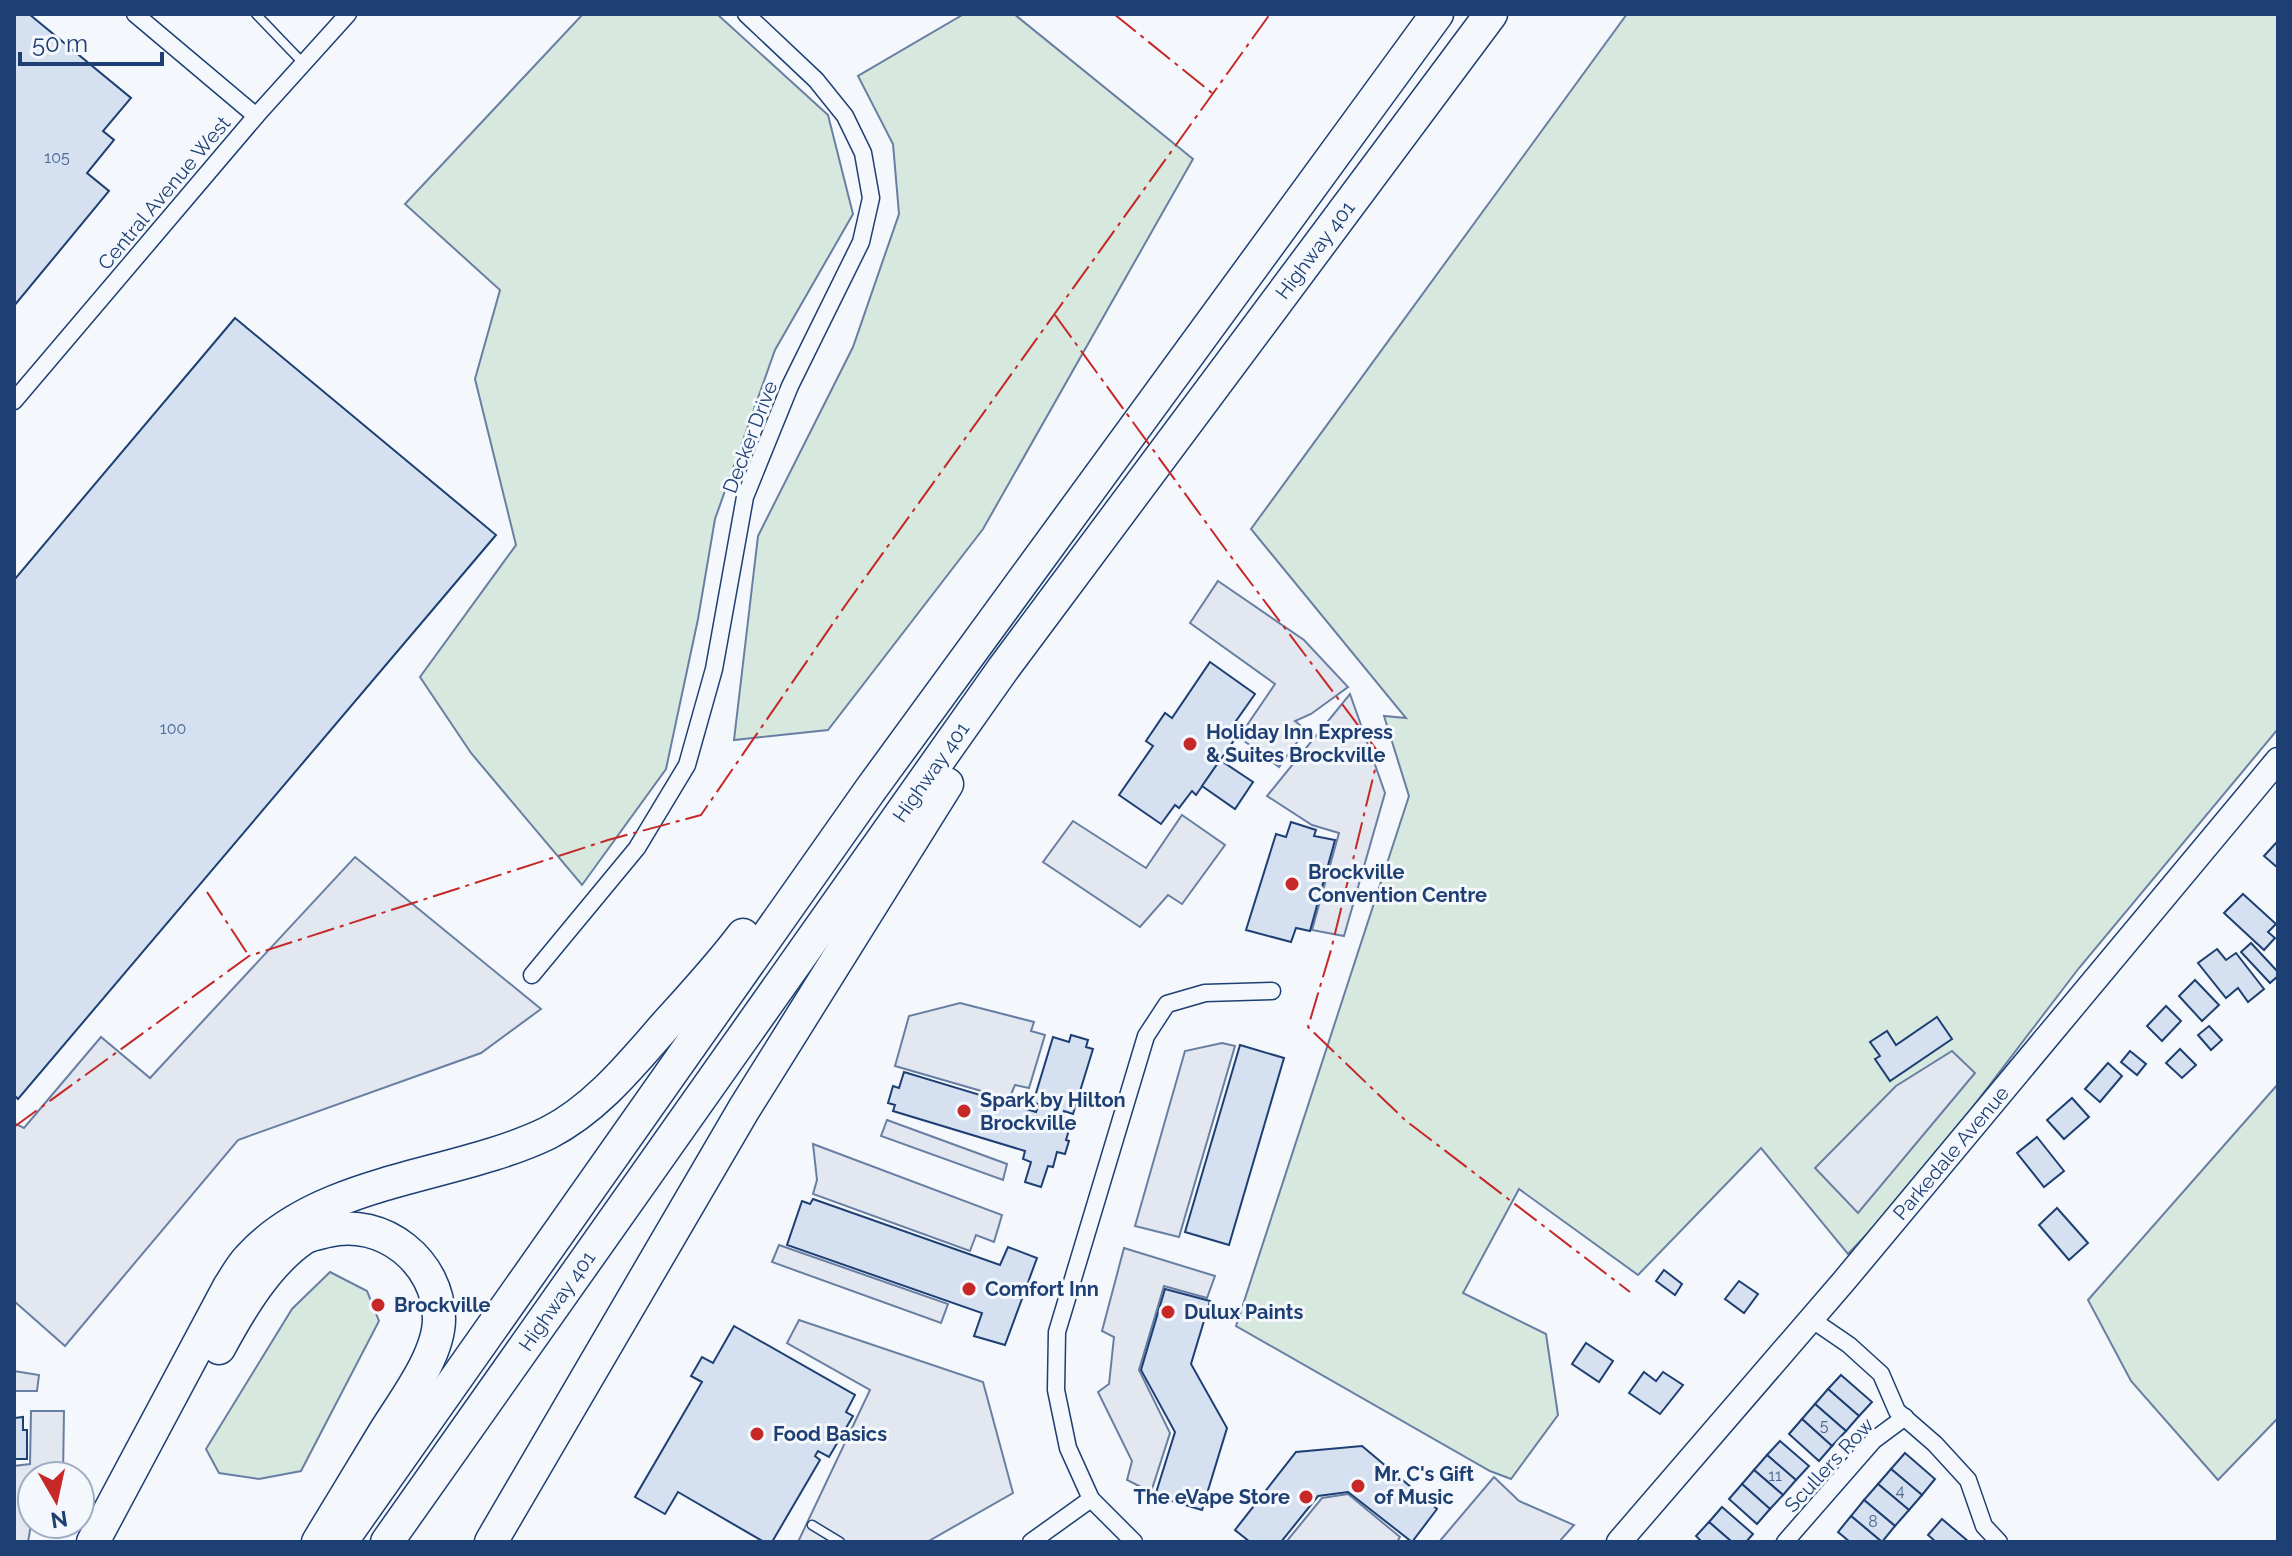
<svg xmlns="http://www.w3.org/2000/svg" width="2292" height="1556" font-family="Raleway,sans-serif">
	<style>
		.green { fill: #d7e8df; stroke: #687fa3; stroke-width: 2 }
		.parking { fill: #e3e8f0; stroke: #687fa3; stroke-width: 2 }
		.building { fill: #d5e0f0; stroke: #1d3f73; stroke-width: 2 }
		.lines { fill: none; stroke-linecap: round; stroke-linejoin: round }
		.lane-casing { stroke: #1d3f73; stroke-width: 11 }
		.street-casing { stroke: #1d3f73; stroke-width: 19 }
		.secondary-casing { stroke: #1d3f73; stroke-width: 27 }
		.highway-casing { stroke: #1d3f73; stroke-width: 35 }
		.lane { stroke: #f4f7fb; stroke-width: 8 }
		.street { stroke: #f4f7fb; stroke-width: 16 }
		.secondary { stroke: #f4f7fb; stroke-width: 24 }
		.highway { stroke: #f4f7fb; stroke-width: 32 }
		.power { stroke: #c62828; stroke-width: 2; stroke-dasharray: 28 6 4 6; stroke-linecap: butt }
		.poi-dot { fill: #c62828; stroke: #f4f7fb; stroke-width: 3 }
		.labels { text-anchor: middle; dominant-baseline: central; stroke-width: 6; stroke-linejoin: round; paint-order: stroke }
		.number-label { font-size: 16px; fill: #4b6792 }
		.street-label { font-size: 20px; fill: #1d3f73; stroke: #f4f7fb }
		.poi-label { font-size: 20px; font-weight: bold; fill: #1d3f73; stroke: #f4f7fb; text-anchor: start }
	</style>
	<rect width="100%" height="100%" fill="#f4f7fb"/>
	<g class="green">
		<polygon points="583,14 717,14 828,115 853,214 775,350 715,519 698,619 666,769 582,885 471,753 420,677 516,545 475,379 500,290 405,204"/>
		<polygon points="964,14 1014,14 1193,159 983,529 828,730 734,740 758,536 853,347 899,214 893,144 858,76"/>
		<polygon points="1627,14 2278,14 2278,729 2079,968 1911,1188 1848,1254 1761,1148 1638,1275 1519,1189 1463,1293 1546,1334 1558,1415 1511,1479 1490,1471 1236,1326 1409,796 1384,716 1406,718 1251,529"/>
		<polygon points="2278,1084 2278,1418 2218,1480 2131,1381 2088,1300"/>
		<polygon points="330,1272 367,1291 379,1321 301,1471 259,1479 219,1473 206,1449 292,1309"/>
	</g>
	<g class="parking">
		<polygon points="1218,581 1304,640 1348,687 1311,714 1295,721 1306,730 1279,767 1239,737 1275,684 1190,623"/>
		<polygon points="1350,694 1385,793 1344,936 1312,930 1339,833 1312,825 1267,796"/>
		<polygon points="1182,815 1225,845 1182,904 1168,895 1140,927 1043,862 1073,821 1146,868"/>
		<polygon points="355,857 541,1009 481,1053 238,1140 65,1346 14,1301 14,1123 24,1128 101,1037 150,1078"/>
		<polygon points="960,1003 1034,1022 1031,1031 1045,1035 1029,1088 1015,1085 1009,1099 895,1066 909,1016"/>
		<polygon points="1222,1043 1235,1046 1179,1237 1135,1226 1185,1051"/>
		<polygon points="1952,1051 1975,1073 1858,1213 1815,1168 1896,1086"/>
		<polygon points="887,1120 1007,1164 1003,1180 881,1136"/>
		<polygon points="813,1144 1002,1215 994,1242 976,1235 970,1251 813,1194 817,1180"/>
		<polygon points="779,1245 948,1304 941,1323 772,1262"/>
		<polygon points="1124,1248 1215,1276 1207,1298 1164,1286 1139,1370 1170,1433 1151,1492 1127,1480 1132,1461 1098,1392 1109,1384 1114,1337 1102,1331"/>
		<polygon points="799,1320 983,1382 1013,1493 927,1542 798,1542 870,1390 787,1343"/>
		<polygon points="14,1371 39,1375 37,1391 14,1391"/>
		<polygon points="31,1411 64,1411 63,1476 32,1476 32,1519 28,1542 14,1542 14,1466 30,1464"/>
		<polygon points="1494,1477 1519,1501 1574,1525 1559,1542 1439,1542"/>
		<polygon points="1348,1494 1400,1537 1397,1542 1286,1542 1322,1498"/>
	</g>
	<g class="building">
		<polygon points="14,14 29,14 131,98 103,131 114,140 87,173 109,191 14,306"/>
		<polygon points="235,318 496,535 18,1099 14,1095 14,580"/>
		<polygon points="1210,662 1255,694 1236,721 1244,726 1196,795 1192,791 1179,808 1175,805 1161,824 1119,795 1153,746 1146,741 1165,713 1172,718"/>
		<polygon points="1220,760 1253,782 1235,809 1202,786"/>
		<polygon points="1291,822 1316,830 1314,836 1335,840 1310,931 1296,928 1291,942 1246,930 1276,834 1286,837"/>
		<polygon points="2276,843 2278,845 2278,868 2264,856"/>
		<polygon points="2243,894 2276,924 2268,932 2275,938 2264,950 2224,913"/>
		<polygon points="2251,943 2278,972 2278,976 2270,983 2241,952"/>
		<polygon points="2217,949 2226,960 2236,953 2264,989 2248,1002 2238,988 2226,998 2198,963"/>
		<polygon points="2195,980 2219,1005 2202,1021 2179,996"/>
		<polygon points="2166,1006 2181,1021 2162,1041 2147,1026"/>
		<polygon points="1937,1017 1952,1039 1890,1081 1875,1059 1880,1056 1870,1042 1887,1031 1896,1045"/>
		<polygon points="2209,1026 2222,1040 2211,1050 2198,1035"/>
		<polygon points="1071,1035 1088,1040 1086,1047 1093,1049 1073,1114 1064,1111 1062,1118 1072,1120 1066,1140 1069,1141 1065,1154 1057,1152 1053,1167 1048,1166 1041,1187 1025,1182 1031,1162 1023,1159 1025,1151 893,1111 895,1105 888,1103 893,1086 899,1088 904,1072 1036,1112 1039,1104 1033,1103 1053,1037 1069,1042"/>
		<polygon points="1240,1045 1284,1058 1229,1245 1185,1232"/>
		<polygon points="2180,1049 2196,1065 2182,1078 2166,1063"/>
		<polygon points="2130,1051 2146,1064 2137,1075 2121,1062"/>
		<polygon points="2108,1063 2122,1076 2100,1102 2085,1089"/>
		<polygon points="2072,1098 2089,1117 2064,1139 2047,1120"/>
		<polygon points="2037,1137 2064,1171 2044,1187 2017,1153"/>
		<polygon points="813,1199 1000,1265 1008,1247 1037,1258 1005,1345 974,1336 982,1313 787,1245 802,1201 810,1204"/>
		<polygon points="2057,1208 2088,1243 2069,1260 2039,1225"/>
		<polygon points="1664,1270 1682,1284 1675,1295 1656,1281"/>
		<polygon points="1739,1281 1758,1294 1744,1313 1725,1299"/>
		<polygon points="1165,1289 1210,1301 1191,1364 1227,1428 1202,1510 1155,1496 1175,1432 1141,1370"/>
		<polygon points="734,1326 855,1395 846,1412 853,1416 829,1457 818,1451 815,1456 820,1460 772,1542 764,1542 678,1492 665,1514 635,1497 702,1382 691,1376 702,1357 713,1363"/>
		<polygon points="1586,1343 1613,1361 1599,1382 1572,1364"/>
		<polygon points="1644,1372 1656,1381 1663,1372 1683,1385 1660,1414 1629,1393"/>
		<polygon points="1841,1375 1872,1402 1859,1416 1828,1389"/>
		<polygon points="1828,1389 1859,1416 1846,1431 1815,1404"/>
		<polygon points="1815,1404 1846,1431 1832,1446 1802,1419"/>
		<polygon points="14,1409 15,1418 23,1417 23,1430 27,1430 27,1459 14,1459"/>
		<polygon points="1802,1419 1832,1446 1819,1461 1789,1434"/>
		<polygon points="1780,1441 1809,1466 1796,1480 1767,1455"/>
		<polygon points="1362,1446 1437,1509 1412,1542 1348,1492 1318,1496 1281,1542 1250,1542 1235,1530 1296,1452"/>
		<polygon points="1905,1453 1935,1479 1922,1495 1891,1469"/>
		<polygon points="1767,1455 1796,1480 1783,1495 1754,1470"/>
		<polygon points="1891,1469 1922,1495 1909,1510 1878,1484"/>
		<polygon points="1754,1470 1783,1495 1770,1509 1742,1484"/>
		<polygon points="1742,1484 1770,1509 1757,1524 1729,1499"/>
		<polygon points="1878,1484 1909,1510 1895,1526 1864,1500"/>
		<polygon points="1864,1500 1895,1526 1882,1542 1851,1516"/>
		<polygon points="1722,1507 1753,1534 1746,1542 1732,1542 1709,1522"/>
		<polygon points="1851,1516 1882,1542 1850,1542 1838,1532"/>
		<polygon points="1942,1519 1969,1542 1936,1542 1928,1535"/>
		<polygon points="1709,1522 1732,1542 1702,1542 1696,1536"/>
	</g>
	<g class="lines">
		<defs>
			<g id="lane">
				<polyline points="256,14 303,63"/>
				<polyline points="812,1525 840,1542"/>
			</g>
			<g id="street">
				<polyline points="135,14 256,116"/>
				<polyline points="14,401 256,116 348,14"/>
				<polyline points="532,975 637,848 687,765 714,669 745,497 790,386 861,242 871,198 863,153 845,116 816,80 746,14"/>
				<polyline points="1811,1319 1849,1345 1881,1374 1897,1411 1935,1444 1968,1480 1984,1526 1999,1542"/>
				<polyline points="1031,1542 1091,1499"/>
				<polyline points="1134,1542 1091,1499 1068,1448 1056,1390 1057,1332 1146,1036 1167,1004 1205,993 1272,991"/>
				<polyline points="1785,1542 1874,1440 1905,1417"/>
			</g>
			<polyline id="secondary" points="1619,1542 1844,1281 2278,760"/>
			<g id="highway">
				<path d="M219 1348C240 1309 267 1263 304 1238 311 1234 320 1233 327 1231 383 1217 439 1262 439 1319 439 1356 403 1402 384 1433 362 1469 340 1506 318 1542"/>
				<path d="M93 1542 229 1287C235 1278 241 1266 249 1258 322 1178 455 1178 548 1133 595 1109 630 1066 664 1027 691 997 719 967 743 935"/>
				<polyline points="341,1542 871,789 1437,14"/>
				<polyline points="387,1542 1003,669 1491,14"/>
				<polyline points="491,1542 744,1109 947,784"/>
			</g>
		</defs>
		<use href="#lane" class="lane-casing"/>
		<use href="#street" class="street-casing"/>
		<use href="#secondary" class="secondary-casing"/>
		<use href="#highway" class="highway-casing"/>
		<use href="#lane" class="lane"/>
		<use href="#street" class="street"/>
		<use href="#secondary" class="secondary"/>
		<use href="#highway" class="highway"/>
		<g class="power">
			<polyline points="1114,14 1212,93"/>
			<polyline points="1055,315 1226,550 1379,753 1331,950 1308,1027 1405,1120 1630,1292"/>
			<polyline points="207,892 249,956"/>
			<polyline points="14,1127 249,956 608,840 701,815 847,603 1270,14"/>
		</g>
	</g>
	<g class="poi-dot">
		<circle cx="1190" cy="744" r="8"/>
		<circle cx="1292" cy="884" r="8"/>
		<circle cx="964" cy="1111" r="8"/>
		<circle cx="969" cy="1289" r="8"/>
		<circle cx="378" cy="1305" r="8"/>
		<circle cx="1168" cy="1312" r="8"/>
		<circle cx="757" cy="1434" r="8"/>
		<circle cx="1358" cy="1486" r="8"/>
		<circle cx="1306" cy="1497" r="8"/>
	</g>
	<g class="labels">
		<g class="number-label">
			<text x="57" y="157">105</text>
			<text x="173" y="728">100</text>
			<text x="1824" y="1425">5</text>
			<text x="1775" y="1475">11</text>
			<text x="1900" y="1490">4</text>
			<text x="1873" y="1521">8</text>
		</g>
		<g class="street-label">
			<text transform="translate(164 193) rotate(-50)">Central Avenue West</text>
			<text transform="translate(1315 250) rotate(-53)">Highway 401</text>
			<text transform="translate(750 437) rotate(-69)">Decker Drive</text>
			<text transform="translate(931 772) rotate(-55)">Highway 401</text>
			<text transform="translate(1951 1153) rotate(-50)">Parkedale Avenue</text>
			<text transform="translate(557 1301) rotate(-55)">Highway 401</text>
			<text transform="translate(1829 1465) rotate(-47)">Scullers Row</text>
		</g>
		<g class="poi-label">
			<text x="1206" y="732">Holiday Inn Express<tspan x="1206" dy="23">&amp; Suites Brockville</tspan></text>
			<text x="1308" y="872">Brockville<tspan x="1308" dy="23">Convention Centre</tspan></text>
			<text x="980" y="1100">Spark by Hilton<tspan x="980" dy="23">Brockville</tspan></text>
			<text x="985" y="1289">Comfort Inn</text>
			<text x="394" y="1305">Brockville</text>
			<text x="1184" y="1312">Dulux Paints</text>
			<text x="773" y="1434">Food Basics</text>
			<text x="1374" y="1474">Mr. C's Gift<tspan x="1374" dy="23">of Music</tspan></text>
			<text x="1290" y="1497" text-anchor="end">The eVape Store</text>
		</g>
	</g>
	<rect width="2292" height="1556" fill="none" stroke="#1d3f73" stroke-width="32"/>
	<g transform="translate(56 1500) rotate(171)"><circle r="38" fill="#f4f7fb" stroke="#9eadc5" stroke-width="2"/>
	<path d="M0-6L14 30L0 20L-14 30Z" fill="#c62828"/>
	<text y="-12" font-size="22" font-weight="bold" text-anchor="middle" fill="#1d3f73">N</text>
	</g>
	<path d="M20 52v12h142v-12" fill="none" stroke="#1d3f73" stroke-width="4"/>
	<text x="32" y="52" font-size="24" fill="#1d3f73" stroke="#f4f7fb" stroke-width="6" paint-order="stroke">50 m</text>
</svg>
